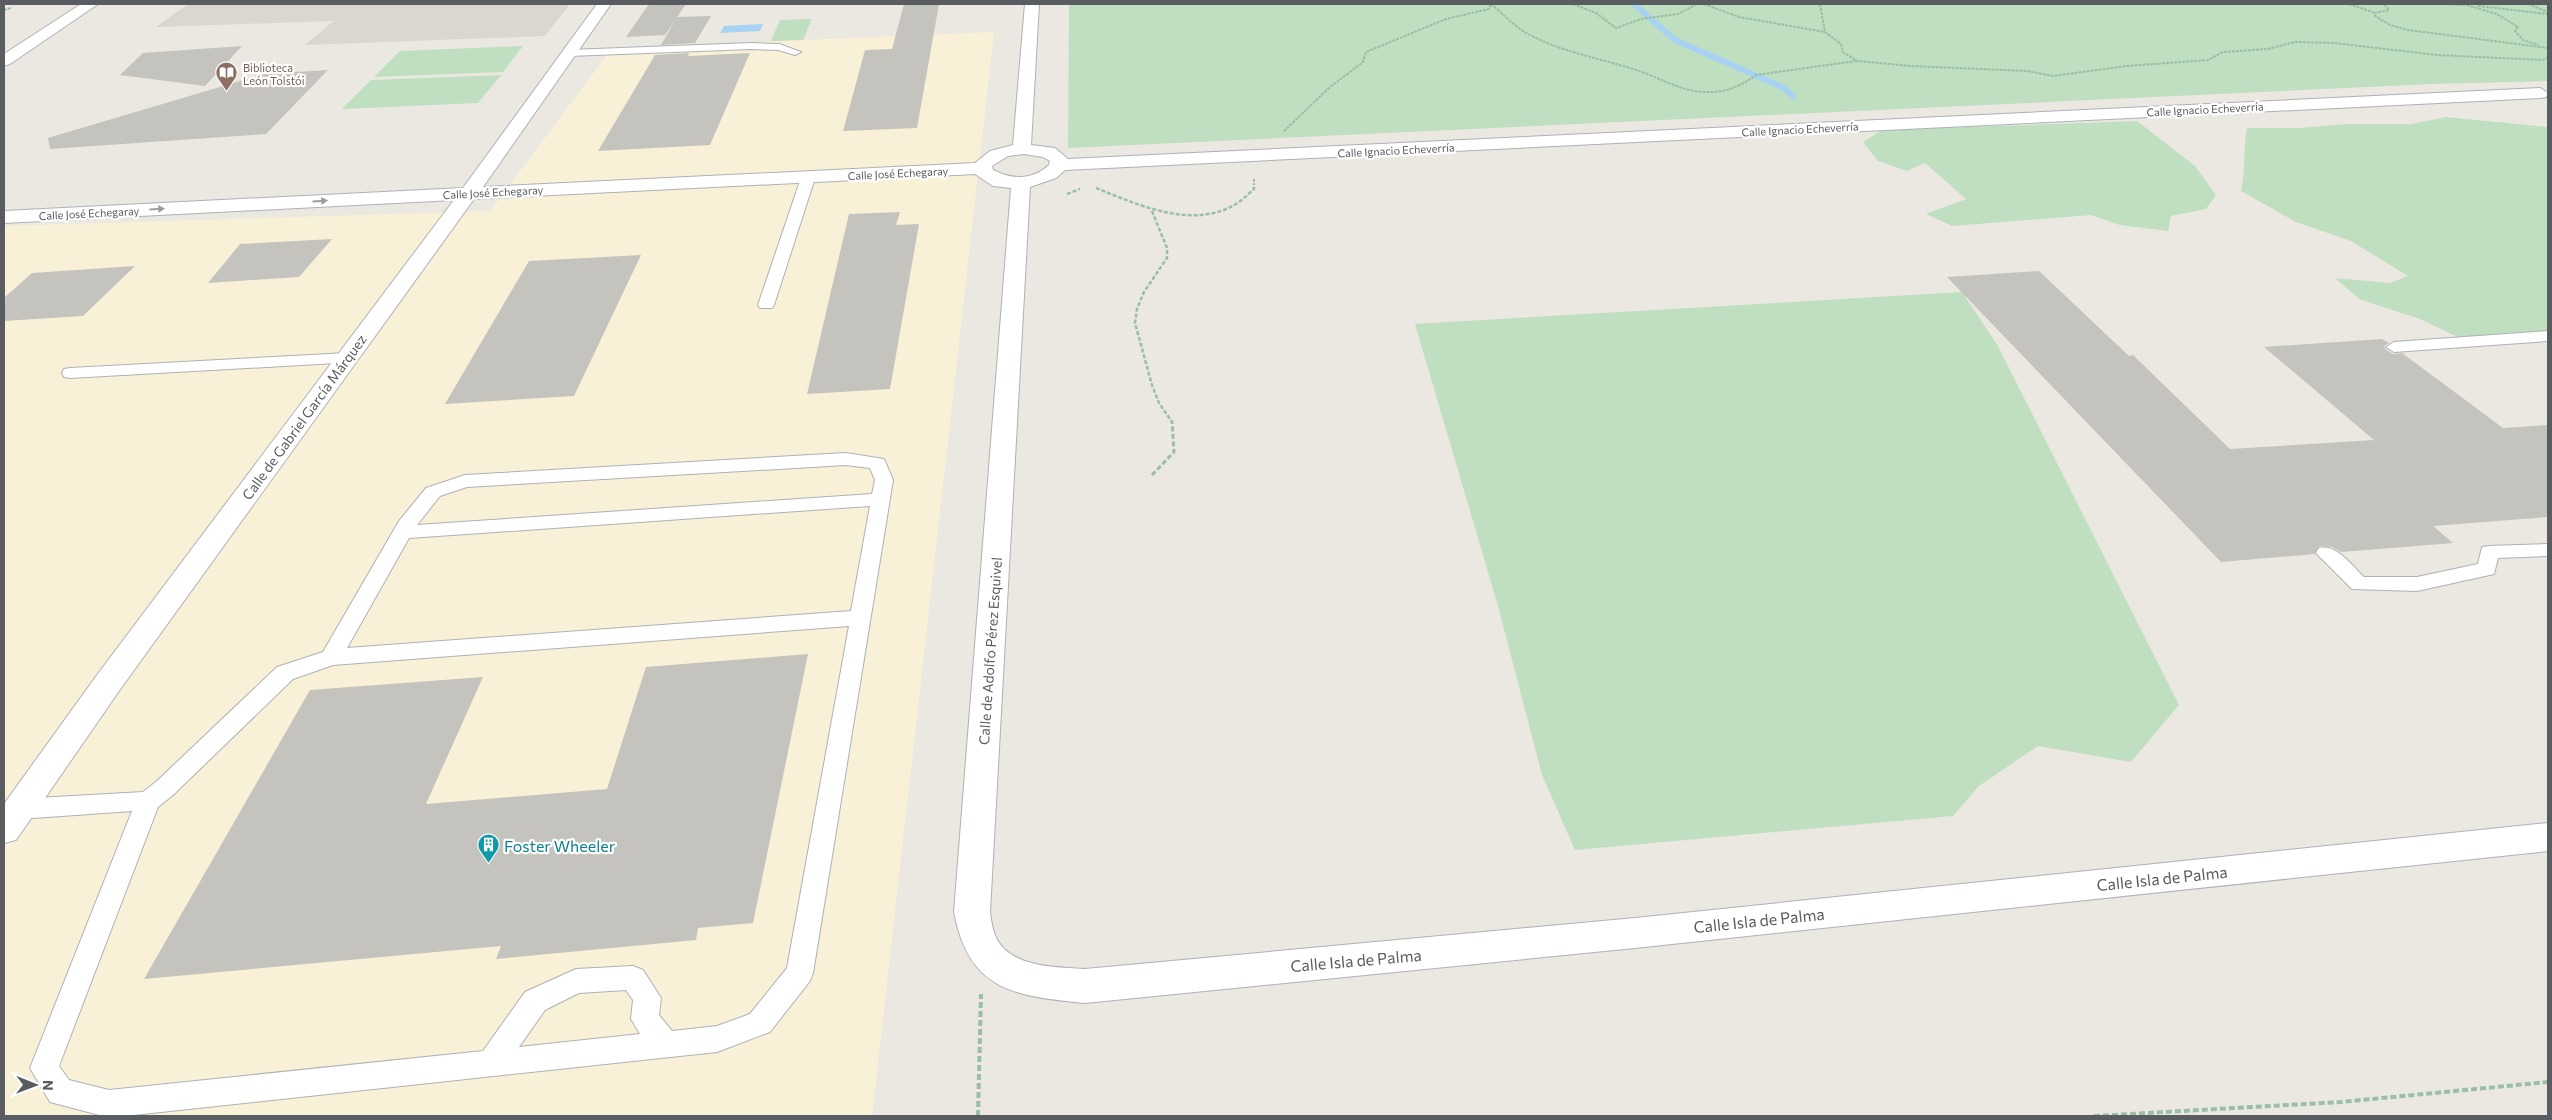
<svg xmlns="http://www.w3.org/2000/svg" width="2552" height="1120" font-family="Commissioner,sans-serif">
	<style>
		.commercial { fill: #f8f1d7 }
		.education { fill: #dad7cf }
		.green { fill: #c0dfc0 }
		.water { fill: #a8d2f3 }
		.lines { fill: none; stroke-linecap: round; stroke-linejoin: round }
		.stream { stroke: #a8d2f3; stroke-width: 6 }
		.building { fill: #c5c3be }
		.service-casing { stroke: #aeb1b5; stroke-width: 2 }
		.minor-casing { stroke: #aeb1b5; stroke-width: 2 }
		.path-far3 { stroke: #9abfa5; stroke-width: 2; stroke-dasharray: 3 1; stroke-linecap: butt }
		.path-far2 { stroke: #9abfa5; stroke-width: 2.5; stroke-dasharray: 4 2; stroke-linecap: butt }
		.path-far1 { stroke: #9abfa5; stroke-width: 3; stroke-dasharray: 5 2.5; stroke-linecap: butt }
		.path { stroke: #9abfa5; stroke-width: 4; stroke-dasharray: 6 3; stroke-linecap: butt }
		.service { fill: #fff; fill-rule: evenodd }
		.minor { fill: #fff; fill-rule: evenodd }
		.oneway { fill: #9b9da0 }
		.labels { text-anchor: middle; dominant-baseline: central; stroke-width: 4.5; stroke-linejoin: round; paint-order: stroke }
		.far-education-label { font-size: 11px; fill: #785e54; stroke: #fff; text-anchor: start }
		.far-street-label { font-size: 11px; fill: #595c60; stroke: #fff }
		.street-label { font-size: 14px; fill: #595c60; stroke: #fff }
		.near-culture-label { font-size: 16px; fill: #0d838f; stroke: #fff; text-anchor: start }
		.near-street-label { font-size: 16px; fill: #595c60; stroke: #fff }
	</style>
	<rect width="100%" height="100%" fill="#eae8e1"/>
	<polygon class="commercial" points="994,32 872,1116 4,1116 4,226 490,211 612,48"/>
	<polygon class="education" points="188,4 570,4 545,36 305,45 333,21 156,27"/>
	<g class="green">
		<polygon points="1069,4 2548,4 2548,81 2432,84 1068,148"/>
		<polygon points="812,19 803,40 771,41 780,20"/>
		<polygon points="523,46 503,72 374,77 400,51"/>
		<polygon points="501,75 478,103 342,109 371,80"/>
		<path d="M2446 117 2548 127V331L2468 342 2420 319 2359 299 2335 278 2390 283 2408 276 2351 241 2296 222 2241 191C2246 170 2243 150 2247 128H2299L2346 124H2412Z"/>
		<polygon points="2137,121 2195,166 2216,195 2206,209 2171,216 2168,231 2120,225 2091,215 1952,226 1926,214 1966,199 1925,163 1907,171 1878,161 1863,142 1882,130"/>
		<polygon points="1962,292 1998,346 2179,705 2131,762 2038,746 1979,786 1953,816 1575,850 1542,775 1498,606 1415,324"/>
	</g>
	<polygon class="water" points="763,24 760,31 720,33 724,26"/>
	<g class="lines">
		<polyline class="stream" points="1634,4 1675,40 1784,88 1793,96"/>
	</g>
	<g class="building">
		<polygon points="649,4 686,4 665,35 626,37"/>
		<polygon points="904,4 939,4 917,128 843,131 865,50 892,49"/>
		<polygon points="711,16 695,43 661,45 677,17"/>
		<polygon points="242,46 205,86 120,75 143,53"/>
		<polygon points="689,53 688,56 750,53 710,145 598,151 655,55"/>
		<polygon points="328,70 266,134 50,149 48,138 264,74"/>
		<polygon points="900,212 896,225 919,224 890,389 807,394 849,214"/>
		<polygon points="332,239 299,277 208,283 240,244"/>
		<polygon points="641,255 574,396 445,404 529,261"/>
		<polygon points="135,266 83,316 4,321 4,298 32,273"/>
		<polygon points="2039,271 2129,356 2133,355 2230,449 2374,440 2264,347 2382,339 2389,343 2384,346 2385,349 2393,354 2402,353 2503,428 2548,425 2548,517 2433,526 2453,543 2341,552 2332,547 2319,546 2315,554 2221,562 1947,277"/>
		<polygon points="808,654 753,923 698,928 696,940 496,959 501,946 144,979 310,690 483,677 426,804 607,789 646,667"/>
	</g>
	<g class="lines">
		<defs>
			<g id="service">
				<polygon points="751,43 779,44 801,52 795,55 778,50 751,49 569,56 563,53 569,50"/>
				<polygon points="808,174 815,178 774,305 772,308 760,308 758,305 801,178"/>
				<polygon points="2548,331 2548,341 2394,352 2386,347 2394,342"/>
				<polygon points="348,353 356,358 354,362 70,378 64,377 62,373 64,369 70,368"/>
				<path d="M846 453 884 459 893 480 813 973 810 981 770 1032 717 1052 124 1116H103L50 1102 30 1068 132 811 19 819 10 816 7 809 10 802 19 799 143 792 157 781 277 667 323 652 399 521 426 488 465 475ZM846 465 870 468 875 480 872 494 417 525 440 496 467 487ZM870 506 851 611 347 648 409 538ZM849 626 787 968 750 1014 717 1026 672 1031 659 1015 661 998 643 970 633 966 576 969 525 992 483 1051 109 1090 69 1080 59 1066 158 807 173 795 293 679 333 665ZM626 990 633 1000 631 1019 640 1034 519 1047 545 1010 579 993Z"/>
				<path d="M2548 544V556L2498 558 2494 574 2417 591 2352 589 2316 553 2319 548C2337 544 2352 566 2364 577H2417L2478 564 2482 547 2489 546Z"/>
			</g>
			<g id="minor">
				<polygon points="81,4 98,4 10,64 4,66 4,54"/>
				<path d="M597 4H611L483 187 975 163 990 151 1013 145 1025 4H1039L1031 145 1055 148 1068 159 2540 88 2548 93 2546 97 2540 98 1065 170 1056 178 1030 187 990 912C991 919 992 928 995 935 1008 968 1056 967 1085 969L1635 918 2548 823V851L1635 948 1085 1003C1014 996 969 991 954 912L1011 188 993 186 975 174 474 199 119 691 16 840 4 843V804L97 675 454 200 4 223V211L463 188ZM1024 154 1043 157 1050 161 1049 165C1033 180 1012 180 993 170L992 166 1008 156Z"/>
			</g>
		</defs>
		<use href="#service" class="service-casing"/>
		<use href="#minor" class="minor-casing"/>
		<g class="path-far3">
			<path d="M1491 4C1502 13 1511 23 1523 31 1560 53 1602 58 1642 72 1664 80 1683 92 1707 92 1725 93 1741 86 1756 75L1856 61"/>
			<polyline points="1573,4 1596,13 1616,28 1641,19 1678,14 1697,4"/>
			<polyline points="1704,4 1739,17 1825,32"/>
			<polyline points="1820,4 1825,32 1841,44 1843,52 1857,61 1911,66 2027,71 2053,76 2126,66 2208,60 2223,52 2268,49 2295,42 2334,43 2437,55 2543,60 2548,57"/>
			<polyline points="2349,4 2375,13"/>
			<polyline points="2384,4 2389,10 2375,13 2375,16 2390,25 2408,30 2548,48"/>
			<polyline points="2392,4 2422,4"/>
			<polyline points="2447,4 2464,5"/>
			<polyline points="2463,4 2497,14 2518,27 2515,31 2523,40 2538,45"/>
			<polyline points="2528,4 2548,12"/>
			<polyline points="2478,6 2548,14"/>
			<polyline points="4,10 11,8"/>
			<polyline points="1284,131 1330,87 1363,62 1366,52 1446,19 1489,9 1491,4"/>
			<polyline points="1254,179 1254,185"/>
		</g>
		<g class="path-far2">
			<path d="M1096 188C1138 205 1193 230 1236 204 1243 200 1248 194 1254 189V184"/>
			<polyline points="1067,194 1080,189"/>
			<polyline points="1152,211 1167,248 1167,258 1144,292 1137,309 1135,323 1152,385 1159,403 1172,422"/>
		</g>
		<polyline class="path-far1" points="1152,475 1174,452 1172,421"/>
		<g class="path">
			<polyline points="978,1116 981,994"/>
			<polyline points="2094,1116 2341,1102 2548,1082"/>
		</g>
		<use href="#service" class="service"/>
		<use href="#minor" class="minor"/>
	</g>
	<defs><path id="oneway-solid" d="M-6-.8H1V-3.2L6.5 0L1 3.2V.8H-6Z" transform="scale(1.25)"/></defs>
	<g class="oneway">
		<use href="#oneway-solid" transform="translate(320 201) rotate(-3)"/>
		<use href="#oneway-solid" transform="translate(157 209) rotate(-3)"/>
	</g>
	<defs>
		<symbol id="library-pin" viewBox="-11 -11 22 30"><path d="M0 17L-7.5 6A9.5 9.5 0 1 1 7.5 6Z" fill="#8d6e63" stroke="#fff"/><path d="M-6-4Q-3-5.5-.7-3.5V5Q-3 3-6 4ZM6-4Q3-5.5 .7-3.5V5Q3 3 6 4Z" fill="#fff"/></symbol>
		<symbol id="building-pin" viewBox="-11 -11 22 30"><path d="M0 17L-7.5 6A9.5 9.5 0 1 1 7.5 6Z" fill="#0f9aa8" stroke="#fff"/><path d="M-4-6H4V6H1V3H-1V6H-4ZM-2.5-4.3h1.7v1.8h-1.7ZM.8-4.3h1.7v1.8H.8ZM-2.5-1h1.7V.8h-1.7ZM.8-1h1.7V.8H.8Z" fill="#fff"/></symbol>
	</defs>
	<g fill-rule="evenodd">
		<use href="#library-pin" x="214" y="60" width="25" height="34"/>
		<use href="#building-pin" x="476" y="832" width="25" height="34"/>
	</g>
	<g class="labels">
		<g class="far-education-label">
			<text x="243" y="67">Biblioteca<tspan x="243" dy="13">León Tolstói</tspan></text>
		</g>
		<g class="far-street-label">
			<text transform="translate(2205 109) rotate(-3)">Calle Ignacio Echeverría</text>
			<text transform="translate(1800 129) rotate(-3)">Calle Ignacio Echeverría</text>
			<text transform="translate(1396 150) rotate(-3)">Calle Ignacio Echeverría</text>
			<text transform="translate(898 173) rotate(-3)">Calle José Echegaray</text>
			<text transform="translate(493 192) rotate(-3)">Calle José Echegaray</text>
			<text transform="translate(89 213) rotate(-3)">Calle José Echegaray</text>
		</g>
		<g class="street-label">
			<text transform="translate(304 417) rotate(-54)">Calle de Gabriel García Márquez</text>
			<text transform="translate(990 651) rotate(-86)">Calle de Adolfo Pérez Esquivel</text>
		</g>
		<g class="near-culture-label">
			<text x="504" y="845">Foster Wheeler</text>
		</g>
		<g class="near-street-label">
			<text transform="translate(2162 878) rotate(-6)">Calle Isla de Palma</text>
			<text transform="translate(1759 920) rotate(-6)">Calle Isla de Palma</text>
			<text transform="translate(1356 960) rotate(-5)">Calle Isla de Palma</text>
		</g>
	</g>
	<rect width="2552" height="1120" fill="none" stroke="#595c60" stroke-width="10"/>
	<g transform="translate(35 1085) rotate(91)" stroke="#ffffff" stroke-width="4" paint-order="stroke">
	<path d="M0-4L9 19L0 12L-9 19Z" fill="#595c60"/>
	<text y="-8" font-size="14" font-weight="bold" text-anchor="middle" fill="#595c60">N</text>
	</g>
</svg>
